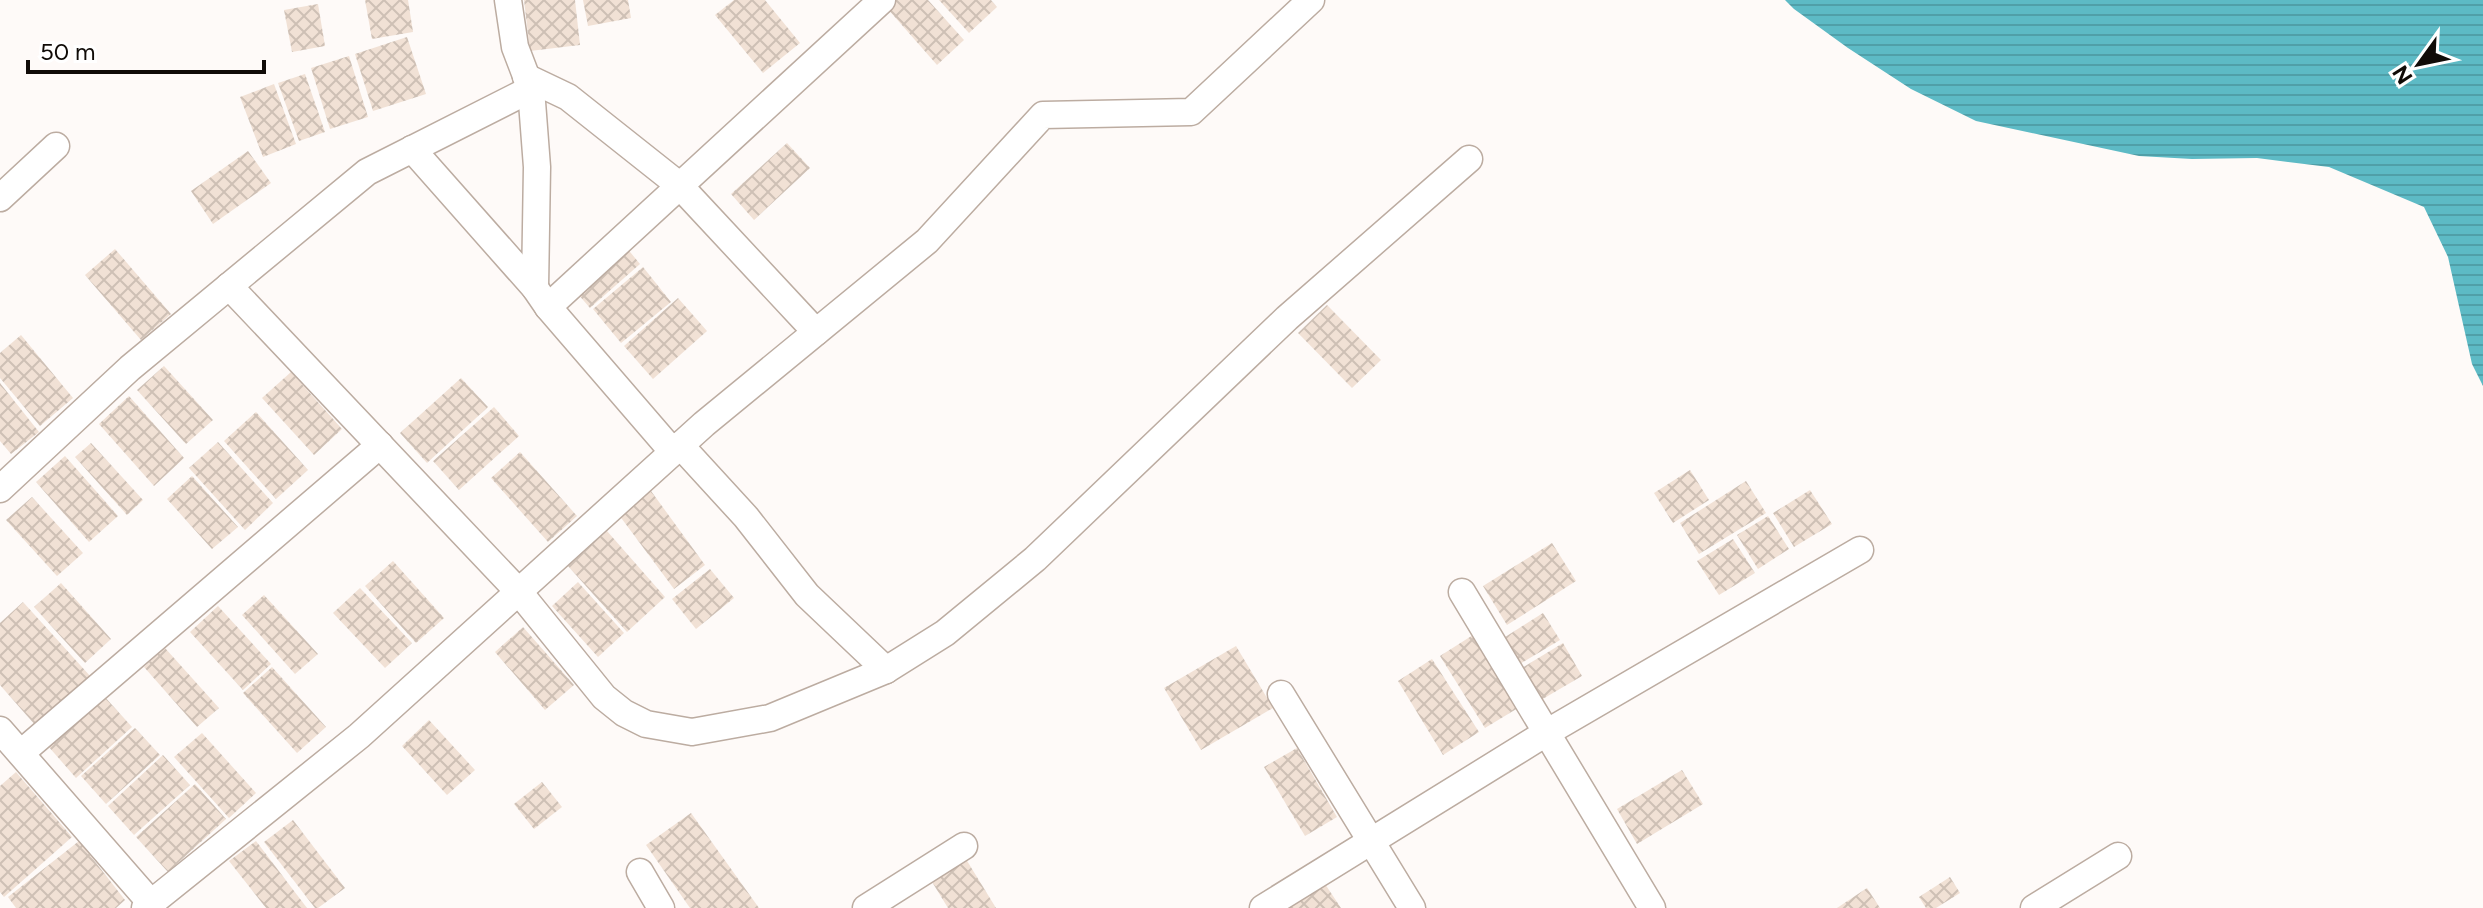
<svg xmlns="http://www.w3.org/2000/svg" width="2483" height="908" font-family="Figtree,sans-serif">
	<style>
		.water { fill: url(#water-rules) }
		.building { fill: url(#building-cross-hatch) }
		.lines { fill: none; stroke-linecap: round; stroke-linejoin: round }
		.street-casing { stroke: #bcaca1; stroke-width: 29 }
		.street { stroke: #fff; stroke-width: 26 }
	</style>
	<defs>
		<pattern id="water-rules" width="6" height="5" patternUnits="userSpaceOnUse" patternTransform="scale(2)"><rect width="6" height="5" fill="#5dbac5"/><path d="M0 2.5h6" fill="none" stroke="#509fa8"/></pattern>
		<pattern id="building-cross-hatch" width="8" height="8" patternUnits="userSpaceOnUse" patternTransform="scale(2)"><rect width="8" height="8" fill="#f1e1d5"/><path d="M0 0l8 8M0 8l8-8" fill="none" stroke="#cec0b5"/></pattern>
	</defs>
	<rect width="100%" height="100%" fill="#fefaf8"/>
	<polygon class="water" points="1785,0 2483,0 2483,386 2472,364 2448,257 2424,207 2329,167 2257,158 2192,159 2139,156 1976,121 1911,89 1848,48 1794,9"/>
	<g class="building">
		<polygon points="365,0 408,0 413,32 372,39"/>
		<polygon points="524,0 575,0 580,45 530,51"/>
		<polygon points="583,0 628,0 631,18 588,26"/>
		<polygon points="734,0 765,0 800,43 763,73 715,15"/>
		<polygon points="895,0 928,0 964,40 937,65 886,7"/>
		<polygon points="939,0 991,0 997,7 969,33"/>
		<polygon points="318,4 325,46 292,52 284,10"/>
		<polygon points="407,37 426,94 373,111 355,54"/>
		<polygon points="349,56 368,117 330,129 311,68"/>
		<polygon points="305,74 325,132 299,141 278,83"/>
		<polygon points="274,84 296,144 263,157 240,97"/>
		<polygon points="787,143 810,168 754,220 731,194"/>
		<polygon points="248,151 271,183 213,224 191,191"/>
		<polygon points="616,235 640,264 590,308 565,279"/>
		<polygon points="115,249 171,314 141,340 85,275"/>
		<polygon points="643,267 671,302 621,343 593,309"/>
		<polygon points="678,298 707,331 653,379 624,346"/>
		<polygon points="1327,305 1381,360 1352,388 1298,333"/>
		<polygon points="21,335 73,398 40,426 0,378 0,353"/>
		<polygon points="164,366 213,420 186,444 137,390"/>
		<polygon points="291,372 342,429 314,455 262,398"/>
		<polygon points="461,378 488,407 427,463 400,433"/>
		<polygon points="0,383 39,432 11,454 0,441"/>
		<polygon points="129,396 184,458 154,486 99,424"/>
		<polygon points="494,407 519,436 459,490 433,461"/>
		<polygon points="256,412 308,470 276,499 224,441"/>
		<polygon points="218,442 273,503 245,530 189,468"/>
		<polygon points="91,443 143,500 127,515 75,457"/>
		<polygon points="520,452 577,516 548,542 491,478"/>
		<polygon points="65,456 118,516 89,542 36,482"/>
		<polygon points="1690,470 1709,500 1673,523 1654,493"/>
		<polygon points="192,476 238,527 212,549 167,499"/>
		<polygon points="1746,481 1766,513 1699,554 1680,523"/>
		<polygon points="1810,490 1832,524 1794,547 1773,513"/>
		<polygon points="651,491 705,565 674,589 619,515"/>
		<polygon points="32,497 83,553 57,576 6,520"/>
		<polygon points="1768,516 1789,549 1758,569 1737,535"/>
		<polygon points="607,531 665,597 627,632 568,566"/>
		<polygon points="1733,539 1755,573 1719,595 1697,561"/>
		<polygon points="1552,543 1576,581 1507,625 1483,586"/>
		<polygon points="393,561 444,618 416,643 365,586"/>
		<polygon points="710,569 734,598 696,629 672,599"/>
		<polygon points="578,582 624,633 598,657 552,606"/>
		<polygon points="61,583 111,639 85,663 34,607"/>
		<polygon points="360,588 412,643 385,668 333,613"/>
		<polygon points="264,595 318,654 295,674 242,615"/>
		<polygon points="23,602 91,677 36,726 0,685 0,623"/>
		<polygon points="218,606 271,664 243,690 190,632"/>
		<polygon points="1543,613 1560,640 1518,665 1502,639"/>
		<polygon points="523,627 574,685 545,710 495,652"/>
		<polygon points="1473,635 1518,708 1485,728 1440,656"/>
		<polygon points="1563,643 1582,676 1541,700 1522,668"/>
		<polygon points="1236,646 1273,708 1201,750 1164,688"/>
		<polygon points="165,648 219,708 197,727 144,667"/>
		<polygon points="1432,659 1479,732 1443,755 1398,681"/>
		<polygon points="272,667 326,727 297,753 243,693"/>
		<polygon points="103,695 132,727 76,778 48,746"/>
		<polygon points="429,720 475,770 447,795 402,746"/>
		<polygon points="135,728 160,755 106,804 81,776"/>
		<polygon points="202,733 256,793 229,818 174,757"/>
		<polygon points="1297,748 1337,817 1305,836 1264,767"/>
		<polygon points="163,755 190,785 134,835 108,806"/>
		<polygon points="1682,770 1703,804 1637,844 1617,809"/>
		<polygon points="16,772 72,837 4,897 0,892 0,786"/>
		<polygon points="542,782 562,807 534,829 514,804"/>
		<polygon points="195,784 226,819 168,872 136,837"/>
		<polygon points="691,813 759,908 690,908 646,845"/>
		<polygon points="293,820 345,888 318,908 315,908 264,842"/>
		<polygon points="79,841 125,900 116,908 16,908 8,897"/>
		<polygon points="256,841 307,908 266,908 229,861"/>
		<polygon points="961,851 996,908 948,908 926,872"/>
		<polygon points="1950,877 1960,893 1936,908 1926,908 1919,897"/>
		<polygon points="1325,884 1341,908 1288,908"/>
		<polygon points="1867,888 1880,908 1837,908"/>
	</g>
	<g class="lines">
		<defs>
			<g id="street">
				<polyline points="526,77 568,97 679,185 816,332"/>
				<polyline points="531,89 537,167 535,288"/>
				<polyline points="412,149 535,288 548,307 673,452"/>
				<polyline points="0,198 56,146"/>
				<polyline points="229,286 519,592 604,697 624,713 646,724 692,732 770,718 886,670 945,633 1035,559 1287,318 1469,159"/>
				<polyline points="548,307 882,0"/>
				<polyline points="680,445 746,517 807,595 886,670"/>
				<polyline points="0,489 130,368 367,172 531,89 515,47 508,0"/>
				<polyline points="1462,592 1652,908"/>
				<polyline points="1281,694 1412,908"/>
				<polyline points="0,730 151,903"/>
				<polyline points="21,753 380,445"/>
				<polyline points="640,872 661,908"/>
				<polyline points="145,908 359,736 704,424 927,241 1043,115 1191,112 1311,0"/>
				<polyline points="866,908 964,846"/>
				<polyline points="1263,908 1546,733 1860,550"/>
				<polyline points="2034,908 2118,856"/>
			</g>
		</defs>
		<use href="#street" class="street-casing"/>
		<use href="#street" class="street"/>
	</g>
	<g transform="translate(2419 64) rotate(237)" stroke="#ffffff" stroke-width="6" paint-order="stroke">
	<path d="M0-6L14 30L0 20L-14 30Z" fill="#100b07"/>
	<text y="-12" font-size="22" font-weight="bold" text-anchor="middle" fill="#100b07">N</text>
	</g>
	<path d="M28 60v12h236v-12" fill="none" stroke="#100b07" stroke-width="4"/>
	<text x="40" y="60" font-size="24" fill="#100b07" stroke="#ffffff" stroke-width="6" paint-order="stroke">50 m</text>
</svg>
